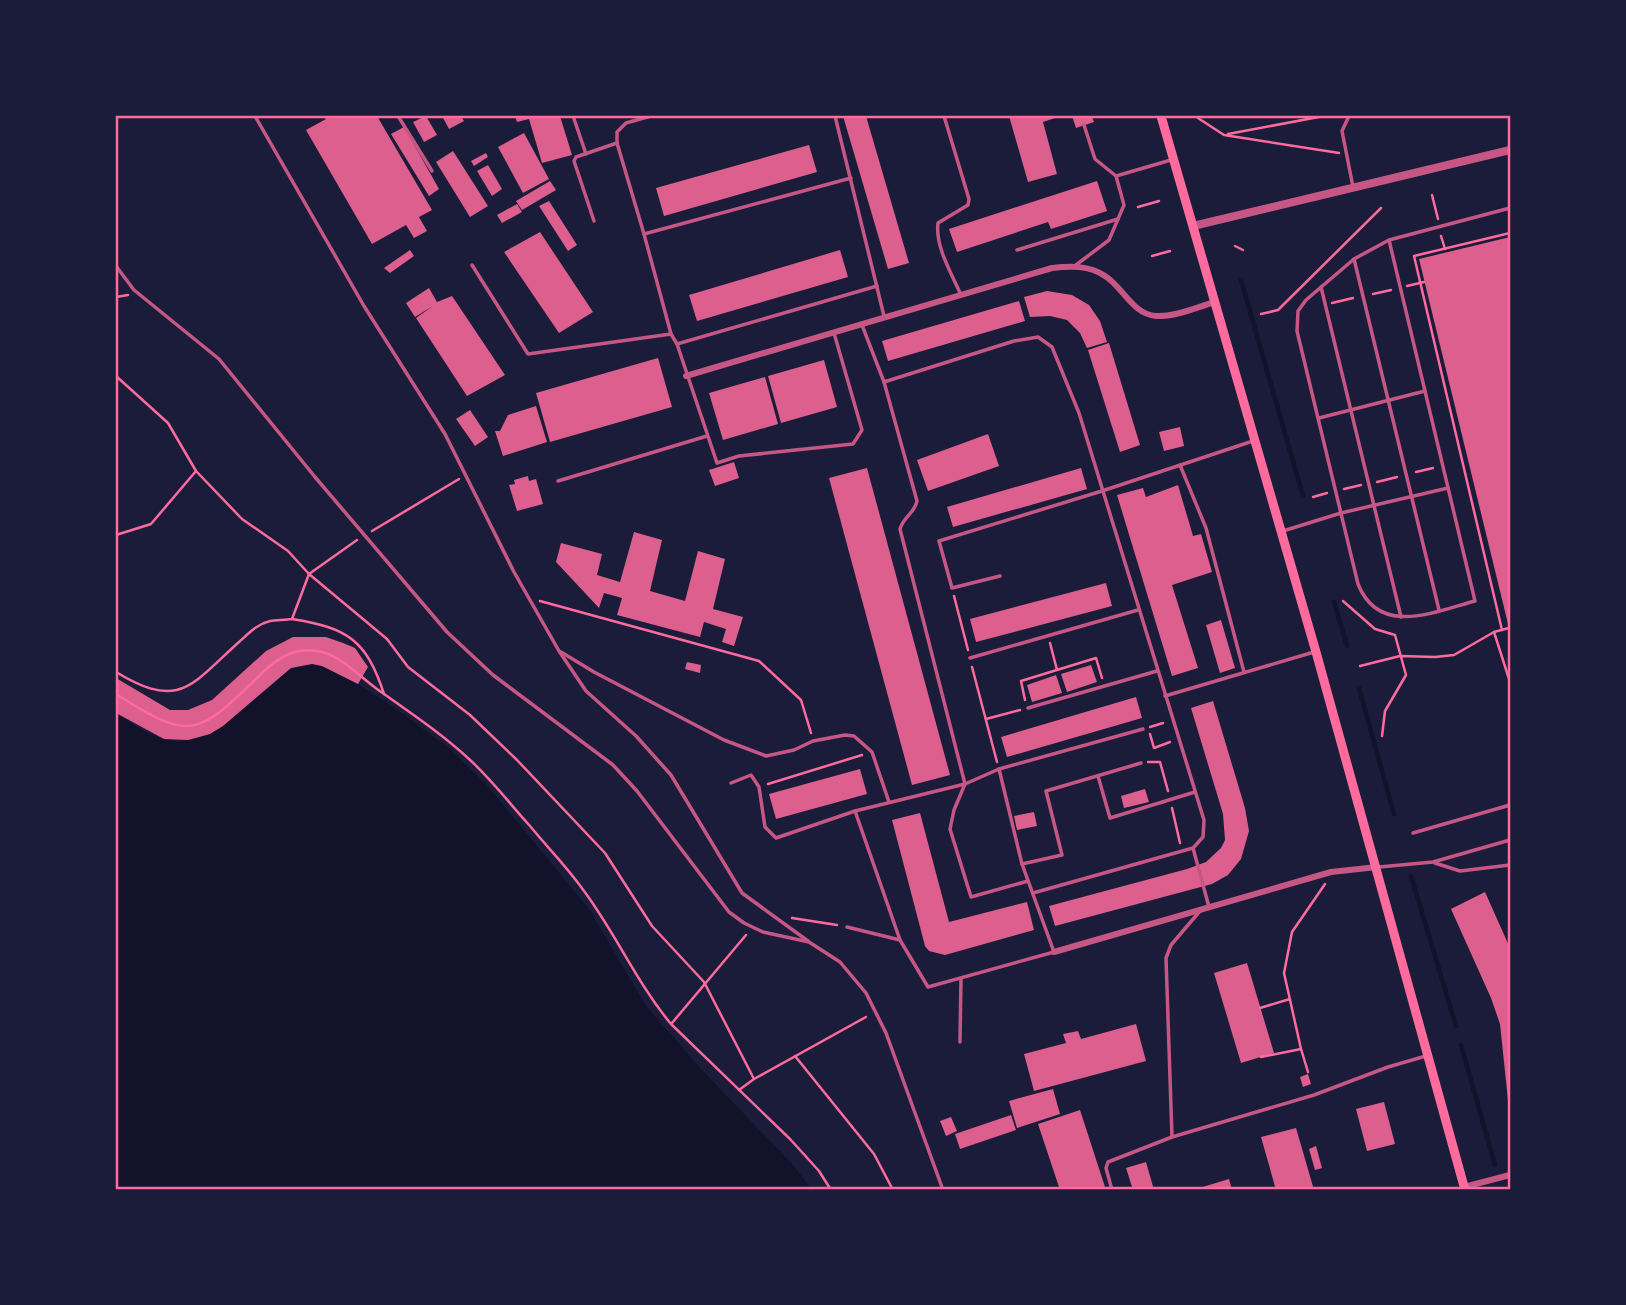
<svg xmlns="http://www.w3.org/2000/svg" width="1626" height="1305" font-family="Arial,sans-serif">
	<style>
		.water { fill: #12122b }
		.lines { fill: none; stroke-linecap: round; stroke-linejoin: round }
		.stream { stroke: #12122b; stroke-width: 4.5 }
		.building { fill: #dd5f8e }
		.path { stroke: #ff6b9d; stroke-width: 2.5 }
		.service { stroke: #c65784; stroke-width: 3.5 }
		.minor { stroke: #c65784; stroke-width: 6 }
		.tertiary { stroke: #c65784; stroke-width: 8 }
		.secondary { stroke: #ff6b9d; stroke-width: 9 }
		.neatline { fill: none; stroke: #ff6b9d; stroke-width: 2.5 }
	</style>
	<rect width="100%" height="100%" fill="#1b1b3a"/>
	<path class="water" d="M312 664 322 666 358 684 392 706 449 748 486 784 589 909 646 1006 701 1069 794 1166 811 1189H116V713C130 722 146 734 163 739 205 750 238 714 265 689 281 675 291 666 312 664Z"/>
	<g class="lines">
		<g class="stream">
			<polyline points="1241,280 1303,496"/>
			<polyline points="1334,602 1347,646"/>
			<polyline points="1359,688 1394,814"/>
			<polyline points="1411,876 1456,1026"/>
			<polyline points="1461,1045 1495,1165"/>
		</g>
	</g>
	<g class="building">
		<polygon points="324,116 377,116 432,210 419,217 427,231 414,238 406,225 372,244 306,130 326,119"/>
		<polygon points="426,116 437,135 424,142 413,122"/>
		<polygon points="442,116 461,116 464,121 449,129"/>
		<polygon points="515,116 560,116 572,155 542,163 529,119 517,122"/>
		<polygon points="843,116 866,116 909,263 888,269"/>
		<polygon points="1009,116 1061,116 1043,122 1057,174 1028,182"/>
		<polygon points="1072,116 1092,116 1094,122 1076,128"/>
		<polygon points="404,127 439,189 429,196 391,134"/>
		<polygon points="524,133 549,179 523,193 498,147"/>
		<polygon points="809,145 817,172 664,216 656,188"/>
		<polygon points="453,151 488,206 470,217 436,162"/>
		<polygon points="486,153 488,157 474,166 471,161"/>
		<polygon points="488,165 502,189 492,196 477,171"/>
		<polygon points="550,181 556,190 522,210 516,201"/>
		<polygon points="1097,181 1107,211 1051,229 1048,222 957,252 949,229"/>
		<polygon points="549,201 577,245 568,251 539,206"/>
		<polygon points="517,204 522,212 502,223 497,215"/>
		<polygon points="540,232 593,312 559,333 504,252"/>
		<polygon points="1510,237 1510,632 1419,259"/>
		<polygon points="410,250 414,256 390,273 384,268"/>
		<polygon points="840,250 848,277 697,321 689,295"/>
		<polygon points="429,288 437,302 452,296 505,375 467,396 416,318 433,306 415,317 406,303"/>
		<polygon points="1047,291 1072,295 1089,305 1100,321 1107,342 1087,348 1080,333 1067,320 1050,316 1030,317 1024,297"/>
		<polygon points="1019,301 1025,321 888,361 882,341"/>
		<polygon points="1109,343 1140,445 1120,452 1088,350"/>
		<polygon points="658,358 672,407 550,442 536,393"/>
		<polygon points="824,360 837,407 781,423 768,376"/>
		<polygon points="765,377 778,424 723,440 709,393"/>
		<polygon points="536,406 547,442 503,456 495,431 500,431 508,415"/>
		<polygon points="470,410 488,437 475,446 456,419"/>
		<polygon points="1180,427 1184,446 1164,451 1159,432"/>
		<polygon points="988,434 999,466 928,491 917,460"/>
		<polygon points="734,462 739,478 715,486 709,470"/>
		<polygon points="867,468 950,775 912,785 829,478"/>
		<polygon points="1081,468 1087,489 953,527 947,507"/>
		<polygon points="528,476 529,481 536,479 543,504 517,511 509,485 515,484 514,480"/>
		<polygon points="1178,485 1193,536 1201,534 1212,572 1172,585 1198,668 1172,676 1117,495 1143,488 1146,497"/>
		<polygon points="634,532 662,540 650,591 685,601 698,551 725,559 713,609 743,617 734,646 722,642 726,629 704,622 700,637 617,615 622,598 604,593 599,608 556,562 561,543 602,554 597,575 620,582"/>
		<polygon points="1106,583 1112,606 976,642 970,619"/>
		<polygon points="1221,620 1235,668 1220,673 1206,625"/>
		<polygon points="293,637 326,637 343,643 355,648 368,667 358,684 322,666 312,664 291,668 223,726 210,734 188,740 164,739 116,713 116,678 170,710 188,710 212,700 266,651"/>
		<polygon points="687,662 701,665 700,673 685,669"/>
		<polygon points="1091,665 1097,682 1067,692 1061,674"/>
		<polygon points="1056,675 1062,693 1032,702 1027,685"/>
		<polygon points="1136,697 1142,718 1007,757 1001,737"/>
		<polygon points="1213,701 1245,808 1249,831 1241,859 1228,875 1212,884 1055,926 1049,906 1187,869 1206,862 1221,848 1225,840 1223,814 1191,708"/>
		<polygon points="860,769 867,794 776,819 769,794"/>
		<polygon points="1145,789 1149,802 1124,808 1121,796"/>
		<polygon points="1034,812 1037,826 1017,830 1014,816"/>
		<polygon points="920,813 949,922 1027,902 1034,930 945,955 929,951 925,946 892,820"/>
		<polygon points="1485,892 1510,948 1510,1110 1509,1110 1500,1024 1491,998 1451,909"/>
		<polygon points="1247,963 1274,1053 1241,1063 1214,973"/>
		<polygon points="1136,1024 1146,1061 1034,1091 1024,1054 1066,1043 1063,1034 1078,1031 1081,1039"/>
		<polygon points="1308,1074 1311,1084 1303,1087 1300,1077"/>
		<polygon points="1053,1089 1060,1114 1017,1128 1009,1101"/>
		<polygon points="1384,1102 1395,1144 1367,1151 1356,1109"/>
		<polygon points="1080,1110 1106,1190 1060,1190 1038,1124"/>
		<polygon points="1011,1115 1016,1130 960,1149 955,1134"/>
		<polygon points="951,1117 957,1131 946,1136 940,1121"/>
		<polygon points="1296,1128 1314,1190 1276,1190 1261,1137"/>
		<polygon points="1316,1146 1322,1168 1315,1170 1309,1149"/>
		<polygon points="1146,1162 1154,1190 1133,1190 1126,1168"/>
		<polygon points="1229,1179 1232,1190 1196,1190 1196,1189"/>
	</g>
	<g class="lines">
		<g class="path">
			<polyline points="1198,118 1224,135 1339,153"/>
			<polyline points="1228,134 1324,116"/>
			<polyline points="1432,195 1438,219"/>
			<polyline points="1138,207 1159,201"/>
			<polyline points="1441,236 1445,249"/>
			<polyline points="1235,246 1243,250"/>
			<polyline points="1152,256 1170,251"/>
			<polyline points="1407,286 1424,282"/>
			<polyline points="1373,294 1391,290"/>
			<polyline points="116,297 128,295"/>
			<polyline points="1332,303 1353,298"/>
			<polyline points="1261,314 1278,310 1381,208"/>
			<polyline points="116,376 168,423 196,471 242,519 288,551 309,574 357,540"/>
			<polyline points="1416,472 1433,468"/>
			<polyline points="1377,482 1397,477"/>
			<polyline points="1344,489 1361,485"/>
			<polyline points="1313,497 1327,493"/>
			<polyline points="372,531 459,479"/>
			<polyline points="116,535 151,524 196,471"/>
			<polyline points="954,596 968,650"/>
			<polyline points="540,601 759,661 801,700 811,733"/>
			<polyline points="1343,601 1375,629 1395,635 1406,675 1385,711 1382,736"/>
			<path d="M292 619C347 628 366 639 384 694"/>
			<polyline points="1502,630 1414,256 1510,233"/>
			<polyline points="1494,632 1510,682"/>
			<polyline points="1050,643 1057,670"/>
			<polyline points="1360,666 1400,656 1435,657 1454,655 1494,632 1509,628"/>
			<polyline points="972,667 997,762"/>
			<path d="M116 672C180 711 191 685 239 642 248 634 257 624 270 621 277 620 285 620 292 619L309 574 387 639 408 667 470 715 517 760 605 853 652 926 704 982 754 1079"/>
			<path d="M116 694C191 742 197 736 259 676 270 665 283 654 299 651 333 645 352 671 377 689 408 711 441 733 469 759 492 780 510 804 530 826 548 848 568 868 584 891 616 934 637 983 671 1024L790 1139 819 1171 831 1190"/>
			<polyline points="1025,700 1021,681 1096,658 1102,678"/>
			<polyline points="986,719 1020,710"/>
			<polyline points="1150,727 1163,723"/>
			<polyline points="1150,734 1154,748 1170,742"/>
			<polyline points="1148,762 1160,762 1168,791"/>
			<polyline points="768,784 862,755"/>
			<polyline points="1172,808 1180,843"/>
			<polyline points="792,918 837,925"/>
			<polyline points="1260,1008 1290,999"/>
			<polyline points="672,1023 746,935"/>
			<polyline points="1301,1049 1284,973 1292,932 1325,884"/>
			<polyline points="795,1056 874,1154 893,1190"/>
			<polyline points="1261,1057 1301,1049 1308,1072"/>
			<polyline points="739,1090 754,1079 866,1017"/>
		</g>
		<g class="service">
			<polyline points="255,116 364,306 445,434 514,572 559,651 586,691 636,736 671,775 742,893 808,941"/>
			<polyline points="398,116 432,171"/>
			<polyline points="573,116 586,154"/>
			<polyline points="651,116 626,123 617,132 617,143 644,234 671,334 677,344 717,463 739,456 853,444 862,430 834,333"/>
			<polyline points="835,116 884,316"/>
			<path d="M944 116 969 199 968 205 938 223C935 247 952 274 961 295"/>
			<polyline points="1349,116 1342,131 1353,187"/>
			<polyline points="1116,176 1171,160"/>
			<polyline points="594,221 574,161 576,157 617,143"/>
			<polyline points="644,234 851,178"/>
			<path d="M1389 240 1475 601C1434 612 1379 637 1358 584L1297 331 1298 311 1306 300 1354 259 1389 240 1510 208"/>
			<polyline points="1017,250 1118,219"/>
			<polyline points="1354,259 1439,610"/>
			<polyline points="472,265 528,354 671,334"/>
			<polyline points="1076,265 1109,240 1124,205 1116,176 1095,159 1084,125"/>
			<polyline points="116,266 134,290 219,359 315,477 447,632 493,675 613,765 637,791 729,912 744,923 763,932 809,942 840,962 866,993 886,1033 943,1190"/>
			<polyline points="1321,287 1401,617"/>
			<path d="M862 325 884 382 917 501C915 513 903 517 900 529L965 784 954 810 950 829 971 897 1028 881"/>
			<polyline points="677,344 877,286"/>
			<polyline points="884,382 1014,341 1038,337 1052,347 1079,413 1204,820 1203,837 1193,848 1033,893"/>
			<polyline points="1319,418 1425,391"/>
			<polyline points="1180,465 1206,528 1244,672"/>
			<polyline points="558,481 707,436"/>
			<polyline points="1283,531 1341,513 1448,488"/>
			<polyline points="1000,576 952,588 939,541 1102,491 1253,441"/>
			<polyline points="561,652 594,672 724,740 766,756 794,750 813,741 845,735 854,736 872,752 889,802"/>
			<polyline points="970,658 1138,610"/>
			<polyline points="1165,696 1314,652"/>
			<polyline points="1028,708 1157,671"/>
			<polyline points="999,769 1143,729"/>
			<polyline points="1098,776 1110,818 1195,792"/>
			<polyline points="731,783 751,775 759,787 765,827 776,838 855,811 965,784 999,769 1022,864 1054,952 928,987 900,940 847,927"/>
			<polyline points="855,811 900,940"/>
			<polyline points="1413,833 1510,805"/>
			<polyline points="1193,848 1209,907"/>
			<polyline points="1435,863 1460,871 1510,865"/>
			<polyline points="1022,864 1062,855 1046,791 1141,763"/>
			<polyline points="1379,867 1433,862 1510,840"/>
			<polyline points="960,1042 961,978"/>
			<polyline points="1172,1137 1314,1095 1388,1067 1426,1056"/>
			<polyline points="1112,1190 1106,1168 1108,1162 1172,1137 1166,958 1171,945 1200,911"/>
		</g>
		<g class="minor">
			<path d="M686 376 1052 268C1070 266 1089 265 1105 276 1123 287 1132 314 1156 316 1175 317 1197 307 1215 302"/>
			<polyline points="1054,952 1331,872 1377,867"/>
			<polyline points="1464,1187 1510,1175"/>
		</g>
		<polyline class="tertiary" points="1193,226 1510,150"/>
		<polyline class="secondary" points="1161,116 1316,652 1465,1190"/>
	</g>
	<rect width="1626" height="1305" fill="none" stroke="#1b1b3a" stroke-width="234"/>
	<rect x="117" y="117" width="1392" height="1071" class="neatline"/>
</svg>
